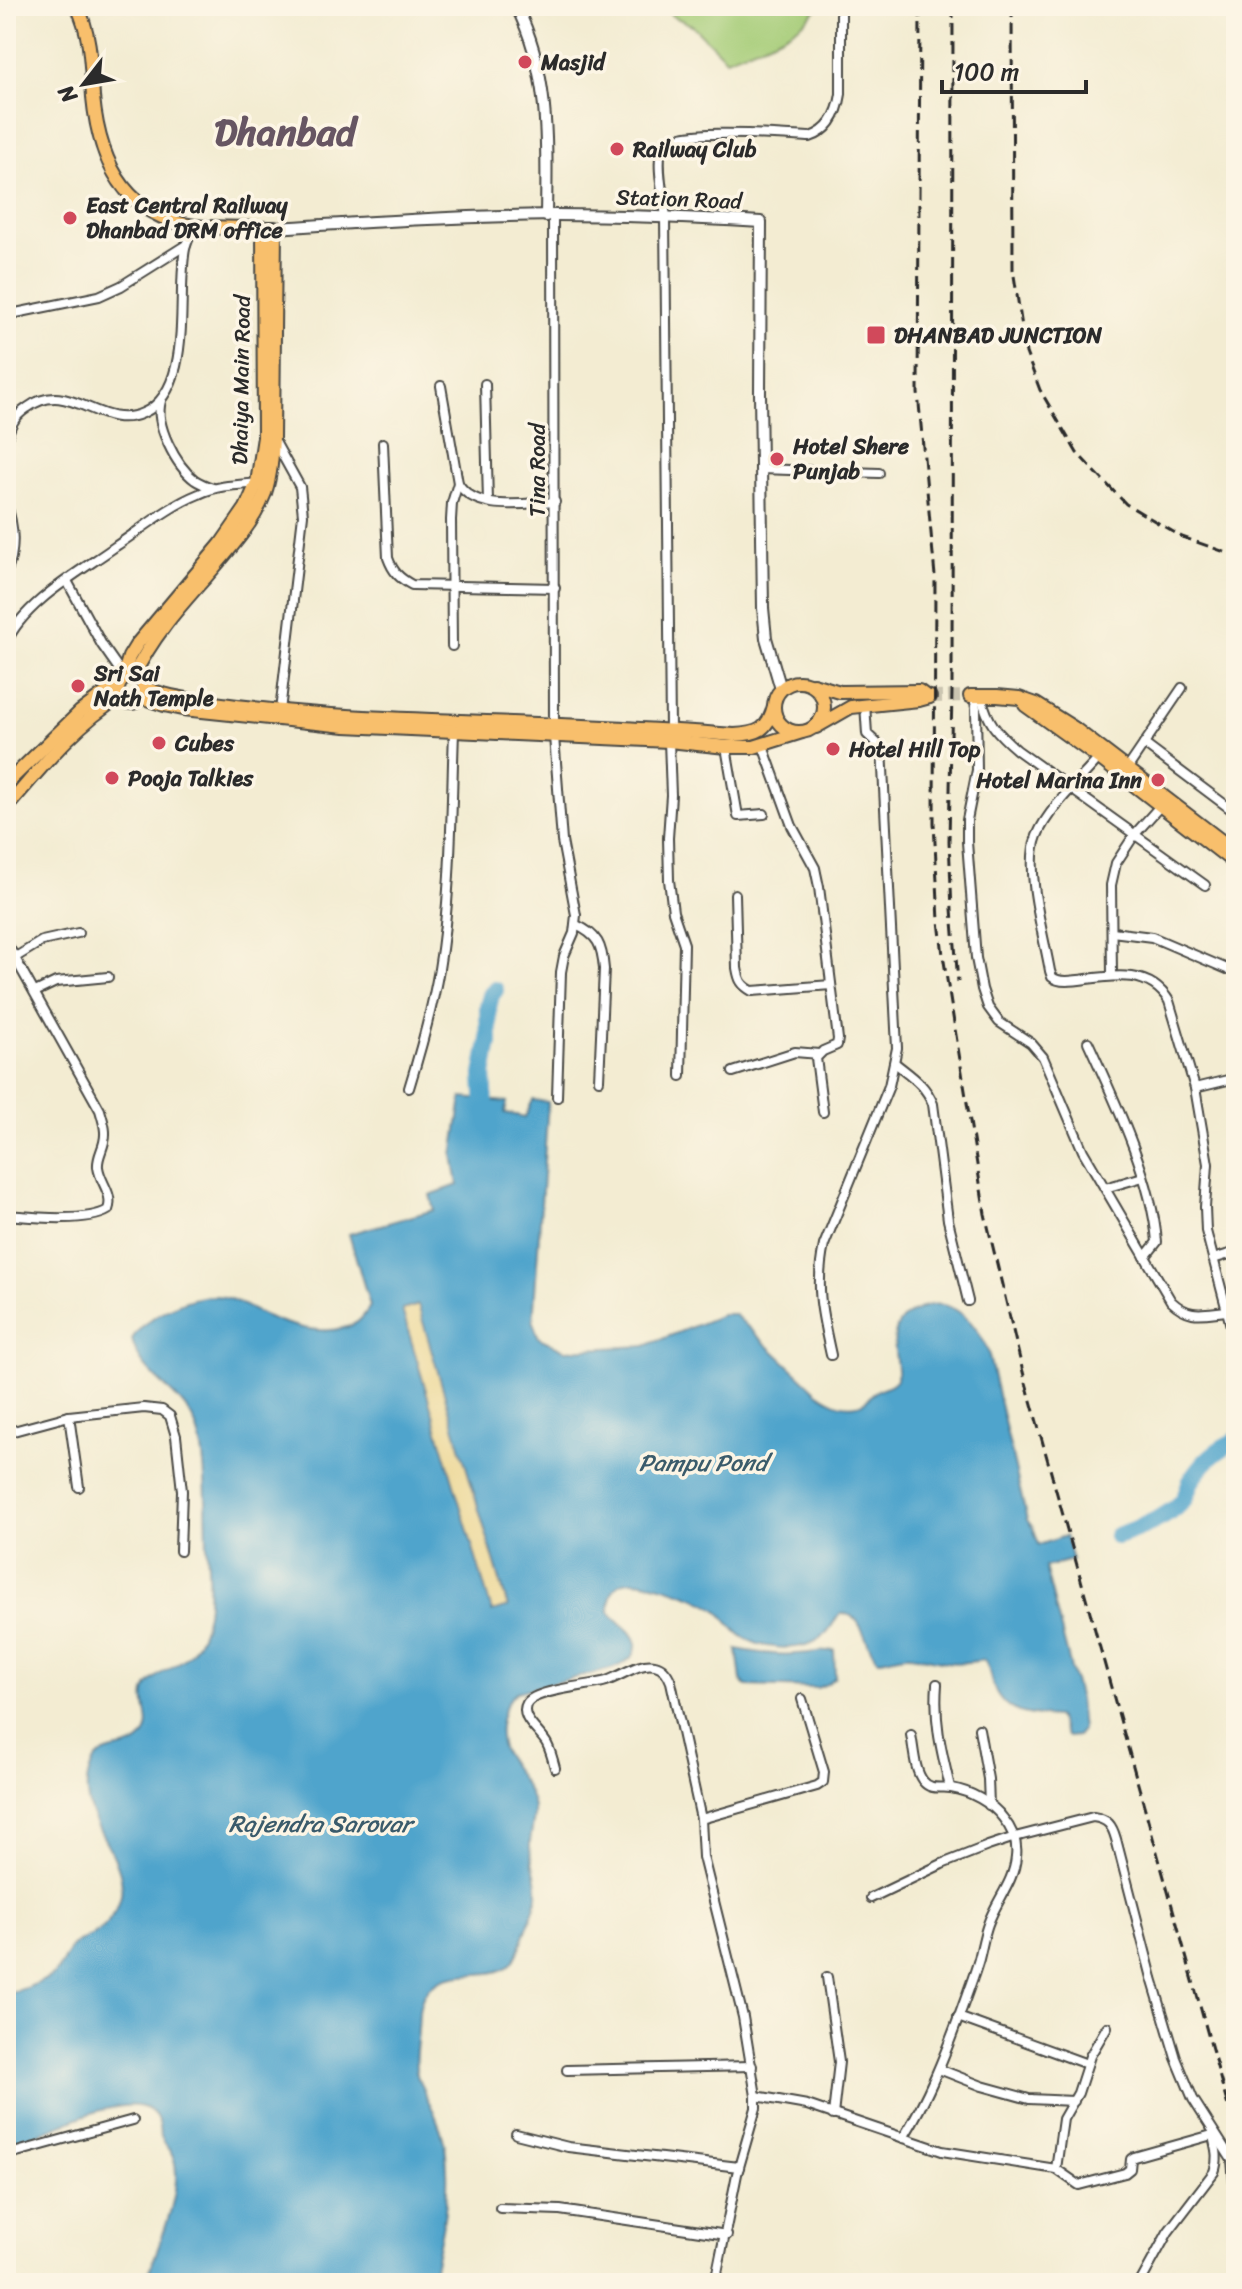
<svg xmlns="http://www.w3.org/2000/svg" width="1242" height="2289" font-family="Sriracha,sans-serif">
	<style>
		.green { fill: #a5cc77; stroke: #687c51; stroke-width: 2 }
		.sand { fill: #eeda9e; stroke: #8c8264; stroke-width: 2 }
		.water { fill: #50a4cc; stroke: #3e687c; stroke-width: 2; fill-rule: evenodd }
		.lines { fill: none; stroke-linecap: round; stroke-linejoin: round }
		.river { stroke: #50a4cc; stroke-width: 18 }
		.trunk-tunnel { stroke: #cbc5b1; stroke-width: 12; stroke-dasharray: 12 6; stroke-linecap: butt }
		.minor-casing { stroke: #494844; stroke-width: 12 }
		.tertiary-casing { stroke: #494844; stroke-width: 14 }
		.primary-casing { stroke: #494844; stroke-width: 16 }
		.trunk-casing { stroke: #494844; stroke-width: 16 }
		.minor { stroke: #fff; stroke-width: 8 }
		.tertiary { stroke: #fff; stroke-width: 10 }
		.primary { stroke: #f8bf6c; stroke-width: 12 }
		.trunk { stroke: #f8bf6c; stroke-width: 12 }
		.rail { stroke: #2b2b2b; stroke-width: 3; stroke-dasharray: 12 6; stroke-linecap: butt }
		.poi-dot { fill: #d1495b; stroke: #fcf5e5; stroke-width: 3 }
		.labels { text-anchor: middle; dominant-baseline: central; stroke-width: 7; stroke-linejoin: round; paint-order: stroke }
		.poi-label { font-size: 22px; font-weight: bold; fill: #2b2b2b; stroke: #fcf5e5; text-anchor: start }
		.street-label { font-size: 22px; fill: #2b2b2b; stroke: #fcf5e5 }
		.water-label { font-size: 24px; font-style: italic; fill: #3a5b6b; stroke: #fcf5e5 }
		.town-label { font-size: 38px; font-weight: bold; fill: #675663; stroke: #fcf5e5 }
	</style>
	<rect width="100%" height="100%" fill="#fcf5e5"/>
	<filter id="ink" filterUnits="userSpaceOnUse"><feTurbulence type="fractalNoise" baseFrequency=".0125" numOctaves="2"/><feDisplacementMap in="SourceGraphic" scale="16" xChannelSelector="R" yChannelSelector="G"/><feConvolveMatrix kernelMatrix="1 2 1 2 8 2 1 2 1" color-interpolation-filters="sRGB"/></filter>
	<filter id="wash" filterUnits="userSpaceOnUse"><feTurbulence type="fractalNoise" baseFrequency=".006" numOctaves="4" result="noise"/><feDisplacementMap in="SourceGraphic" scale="32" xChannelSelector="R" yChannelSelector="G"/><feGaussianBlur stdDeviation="1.8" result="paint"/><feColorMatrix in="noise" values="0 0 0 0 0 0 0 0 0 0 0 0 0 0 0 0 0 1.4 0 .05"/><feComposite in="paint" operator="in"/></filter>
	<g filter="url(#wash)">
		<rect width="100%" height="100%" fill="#f3ecd2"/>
		<path class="green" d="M666 6H819C797 36 760 45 726 59L692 25 672 16Z"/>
		<polygon class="sand" points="419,1305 508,1608 492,1613 402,1310"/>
		<g class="water">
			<path d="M462 1098 507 1102 505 1113 525 1117 533 1100 548 1102 533 1322 539 1338 565 1350 645 1346 724 1314H734L817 1392C831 1402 849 1412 866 1401 869 1399 871 1394 875 1392 883 1385 890 1389 897 1379 899 1362 889 1340 899 1324 903 1317 912 1312 919 1309 951 1293 978 1324 988 1352L1027 1520 1033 1528 1039 1545 1065 1536 1072 1560 1045 1567 1079 1700 1082 1730 1077 1736 1067 1737C1061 1731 1063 1723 1056 1717 1028 1715 1004 1716 992 1683 989 1674 990 1667 984 1660 971 1662 959 1664 946 1662 934 1660 921 1656 909 1655 897 1654 889 1660 878 1660 864 1646 864 1611 840 1614 833 1622 830 1631 821 1638 800 1653 759 1650 739 1634 730 1626 724 1614 713 1607 697 1597 636 1573 620 1584 610 1590 610 1601 609 1611 616 1623 633 1629 636 1644 637 1653 631 1659 624 1663 612 1670 596 1673 582 1676 560 1681 538 1687 516 1692 502 1705 496 1729 502 1748 509 1766 526 1781 532 1800 538 1816 529 1832 530 1848 531 1864 539 1879 537 1896 535 1909 529 1923 524 1936 521 1944 518 1957 512 1963 492 1985 444 1961 424 1995 418 2005 419 2018 418 2030 417 2045 413 2064 418 2078 423 2092 431 2104 436 2117 443 2133 447 2152 447 2170 449 2209 438 2245 431 2283H145C156 2251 184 2192 174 2160 171 2150 162 2143 160 2133 159 2129 159 2125 158 2121 153 2104 130 2104 116 2107 78 2113 44 2137 6 2143V1995C22 1988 43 1984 56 1972 63 1965 65 1954 72 1947 82 1937 95 1938 107 1923 153 1868 76 1831 88 1777 97 1738 126 1758 143 1737 156 1721 137 1702 148 1685 159 1670 180 1667 191 1652 200 1641 205 1627 207 1613 210 1591 208 1568 207 1546 206 1514 207 1481 202 1449 200 1439 196 1423 190 1414 173 1387 139 1373 132 1339 148 1314 194 1291 224 1297 239 1301 249 1309 263 1315 289 1326 327 1338 354 1324 361 1321 366 1313 370 1306L349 1234 434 1210 430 1195 458 1185 453 1155ZM418 1305 508 1607 492 1612 402 1310Z"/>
			<path d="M737 1649C775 1657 797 1655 834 1650L835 1677 827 1684 817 1688 746 1686 741 1680Z"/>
		</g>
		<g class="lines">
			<g class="river">
				<polyline points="486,1125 483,1075 489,1042 488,1007 491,995 495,990"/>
				<path d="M1117 1536C1135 1530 1172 1516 1183 1500 1187 1496 1188 1488 1190 1483 1201 1464 1216 1449 1236 1441"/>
			</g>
		</g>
	</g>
	<g filter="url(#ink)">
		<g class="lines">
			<polyline class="trunk-tunnel" points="930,697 970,696"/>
			<defs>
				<g id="minor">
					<polyline points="553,215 554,724"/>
					<polyline points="665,217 670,730"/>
					<path d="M666 217C664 201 654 156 664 144 677 127 786 136 810 137 829 131 838 114 841 94V6"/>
					<polyline points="6,315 99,296 121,286 186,245"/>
					<polyline points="485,384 488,502"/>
					<path d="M441 386 458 483C476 513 524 503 555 502"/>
					<path d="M161 401C154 424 176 466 195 480 201 484 207 486 213 488"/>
					<polyline points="274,440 300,487 303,515 280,711"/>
					<path d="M6 443C9 428 13 417 27 408 70 376 99 433 143 413 195 390 176 294 185 249 187 241 191 233 194 226"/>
					<path d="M383 443 388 558C393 572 399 578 412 585L555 588"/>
					<polyline points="760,469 879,473"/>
					<path d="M6 503C14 525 16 551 6 573"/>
					<polyline points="67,581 102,645 123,675"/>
					<path d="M6 643C24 602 80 572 116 546 143 528 169 506 199 494 218 485 238 485 259 483"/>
					<polyline points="452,646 451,520 452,503 458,483"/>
					<polyline points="6,657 8,675 6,678"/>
					<path d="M974 696 976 708 977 770 967 820V842L976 958 982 989 988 1007 999 1022 1031 1043 1043 1057 1083 1151 1171 1301C1190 1319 1203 1313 1227 1311"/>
					<path d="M981 696C988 723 996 732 1017 750L1205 885"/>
					<polyline points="554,736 562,841 576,915 574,933 564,956 561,972 557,1097"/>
					<polyline points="669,741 671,795 668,838 669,880 673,912 684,944 681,1076"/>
					<polyline points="1144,744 1236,813"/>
					<polyline points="763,746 792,826 815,868 819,887 838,1039 837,1045 823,1051 816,1058 823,1112"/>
					<polyline points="726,747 738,816 764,814"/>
					<path d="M1099 758C1080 780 1048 809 1037 836 1024 868 1044 936 1050 971L1052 977C1070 993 1139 952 1169 1001L1195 1088 1208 1164 1205 1207 1206 1231 1236 1345"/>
					<polyline points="1125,772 1182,688"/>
					<path d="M735 894 737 968C739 980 741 985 752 991L831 985"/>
					<path d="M576 925C598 935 602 945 604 969L599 1080"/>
					<polyline points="1112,932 1152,937 1227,969"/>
					<path d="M6 942 100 1110C103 1121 107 1131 104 1142 102 1151 97 1158 98 1167 100 1183 114 1194 108 1210 87 1223 31 1217 6 1215"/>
					<polyline points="6,963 42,941 78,933"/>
					<polyline points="1112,975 1111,885 1116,863 1135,834 1160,806"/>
					<polyline points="35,992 56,982 108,977"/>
					<path d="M1088 1042C1115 1101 1152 1178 1157 1242L1145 1257"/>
					<path d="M895 1063C911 1076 925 1084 933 1104L948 1220 968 1301"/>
					<polyline points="733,1072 795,1052 819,1054"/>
					<path d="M409 1088C421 1049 432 1010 439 969 452 891 451 811 454 732"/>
					<polyline points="1195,1088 1236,1078"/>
					<polyline points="1105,1188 1143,1177"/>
					<polyline points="1213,1259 1236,1252"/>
					<path d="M831 1355C822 1314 815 1287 824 1245L889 1086 897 1048 882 748 867 734 865 704"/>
					<polyline points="69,1416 79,1487"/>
					<polyline points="6,1433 69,1416 144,1408 162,1410 170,1416 176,1436 182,1491 180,1551"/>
					<path d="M937 1684C934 1723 941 1749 950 1787"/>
					<polyline points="979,1729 988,1779 989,1805"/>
					<path d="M555 1768C553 1760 551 1752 547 1744 541 1732 518 1718 527 1703 535 1690 587 1686 603 1682 619 1678 639 1661 655 1665 664 1667 668 1674 671 1682L701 1819 703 1857 743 2017 756 2096V2108L737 2174 715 2283"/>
					<polyline points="701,1819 817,1786 823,1782 824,1772 802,1699"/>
					<path d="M871 1898 942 1864 988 1846 1015 1837 1093 1817C1108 1819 1112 1825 1116 1839L1152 1978 1176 2058 1193 2099 1232 2160 1236 2205"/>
					<polyline points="1236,1962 1236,1978"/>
					<polyline points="827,1977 839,2062 833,2115"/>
					<polyline points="958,2017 1087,2064"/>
					<polyline points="939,2069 982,2086 1029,2099 1074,2101"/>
					<polyline points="567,2070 752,2066"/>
					<polyline points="756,2096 807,2105 942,2151 1056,2169 1079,2185 1125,2173 1130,2169 1131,2159 1134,2157 1212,2135"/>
					<polyline points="516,2134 568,2147 739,2167"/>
					<path d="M903 2138C928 2098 945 2055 961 2011 967 1994 974 1976 979 1959 982 1947 984 1935 988 1924 996 1901 1014 1882 1016 1857 1018 1842 1012 1829 1003 1818 992 1803 970 1791 951 1788 941 1786 931 1791 923 1781 914 1769 914 1749 911 1735"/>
					<polyline points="6,2155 133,2120"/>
					<polyline points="1056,2169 1063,2119 1078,2093 1090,2056 1107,2027"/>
					<polyline points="500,2208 560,2210 727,2235"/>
					<path d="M1140 2283 1168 2232 1214 2172C1219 2159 1216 2149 1213 2136"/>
					<polyline points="1230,2283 1236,2279"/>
				</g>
				<g id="tertiary">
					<path d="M516 6C550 71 547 144 546 216"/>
					<path d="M275 228C368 222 461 216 555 215 624 215 693 218 761 222L760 393 763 608 766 638 781 689"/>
				</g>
				<g id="primary">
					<polyline points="6,784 80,712 119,683"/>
					<path d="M6 808C41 768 74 725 120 697"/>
				</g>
				<g id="trunk">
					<path d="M77 6C91 34 91 66 93 97 99 160 124 216 194 226 221 229 248 227 275 228L273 438C272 457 271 475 265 493 253 525 227 552 205 578 177 609 151 639 133 677"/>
					<circle cx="131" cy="690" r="13"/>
					<polyline points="122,680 129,657 137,644 221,544 246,508 257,483 264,437 263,228"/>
					<circle cx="799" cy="707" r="25"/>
					<polyline points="813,684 840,692 919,691 927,697"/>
					<path d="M143 687C166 697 189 699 214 703 264 710 314 714 364 717 488 723 611 725 734 735 758 734 768 730 774 706"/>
					<polyline points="970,696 997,696 1019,698 1036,704 1074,728 1236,852"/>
					<polyline points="141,697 164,705 183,709 345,726 669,741 726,747 754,747 802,732"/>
					<polyline points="1025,705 1099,758 1236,864"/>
					<polyline points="816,727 851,707 919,700 930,697"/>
				</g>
			</defs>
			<use href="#minor" class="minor-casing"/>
			<use href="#tertiary" class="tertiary-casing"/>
			<use href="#primary" class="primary-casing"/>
			<use href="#trunk" class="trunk-casing"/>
			<use href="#minor" class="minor"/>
			<use href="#tertiary" class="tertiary"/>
			<use href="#primary" class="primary"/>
			<use href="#trunk" class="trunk"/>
			<g class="rail">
				<polyline points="920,6 918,393 935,576 934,823 939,921 943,955 985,1214 1023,1372 1236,2135"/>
				<polyline points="953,6 952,691 949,841 952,909 958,982"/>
				<polyline points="1012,6 1013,269 1026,353 1040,390 1077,453 1126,504 1182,537 1236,556"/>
			</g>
		</g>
	</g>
	<g class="poi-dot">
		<circle cx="525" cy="62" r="8"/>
		<circle cx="617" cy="149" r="8"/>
		<circle cx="70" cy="218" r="8"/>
		<rect x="866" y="325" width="20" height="20" rx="4"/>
		<circle cx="777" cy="459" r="8"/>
		<circle cx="78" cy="686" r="8"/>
		<circle cx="159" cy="743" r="8"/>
		<circle cx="833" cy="749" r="8"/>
		<circle cx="112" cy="778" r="8"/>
		<circle cx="1158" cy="780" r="8"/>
	</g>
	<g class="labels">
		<g class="poi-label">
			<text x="541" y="62">Masjid</text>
			<text x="633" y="149">Railway Club</text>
			<text x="86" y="205">East Central Railway<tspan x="86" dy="25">Dhanbad DRM office</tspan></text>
			<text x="894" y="335">DHANBAD JUNCTION</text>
			<text x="793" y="446">Hotel Shere<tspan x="793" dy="25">Punjab</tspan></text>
			<text x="94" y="673">Sri Sai<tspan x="94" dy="25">Nath Temple</tspan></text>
			<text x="175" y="743">Cubes</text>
			<text x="849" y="749">Hotel Hill Top</text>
			<text x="128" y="778">Pooja Talkies</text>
			<text x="1142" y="780" text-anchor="end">Hotel Marina Inn</text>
		</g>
		<g class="street-label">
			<text transform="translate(679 199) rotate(2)">Station Road</text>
			<text transform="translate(241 380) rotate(-89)">Dhaiya Main Road</text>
			<text transform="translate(537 470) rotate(-90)">Tina Road</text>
		</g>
		<g class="water-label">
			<text x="703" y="1463">Pampu Pond</text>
			<text x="320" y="1824">Rajendra Sarovar</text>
		</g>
		<g class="town-label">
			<text x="285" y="132">Dhanbad</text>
		</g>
	</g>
	<rect width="1242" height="2289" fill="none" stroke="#fcf5e5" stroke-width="32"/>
	<g transform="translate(84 84) rotate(239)" stroke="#fcf5e5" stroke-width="6" paint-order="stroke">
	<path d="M0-6L14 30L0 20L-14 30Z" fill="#2b2b2b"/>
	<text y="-12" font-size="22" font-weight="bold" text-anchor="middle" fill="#2b2b2b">N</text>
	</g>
	<path d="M942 80v12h144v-12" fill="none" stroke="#2b2b2b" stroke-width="4"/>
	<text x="954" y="80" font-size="24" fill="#2b2b2b" stroke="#fcf5e5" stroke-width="6" paint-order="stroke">100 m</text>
</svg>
